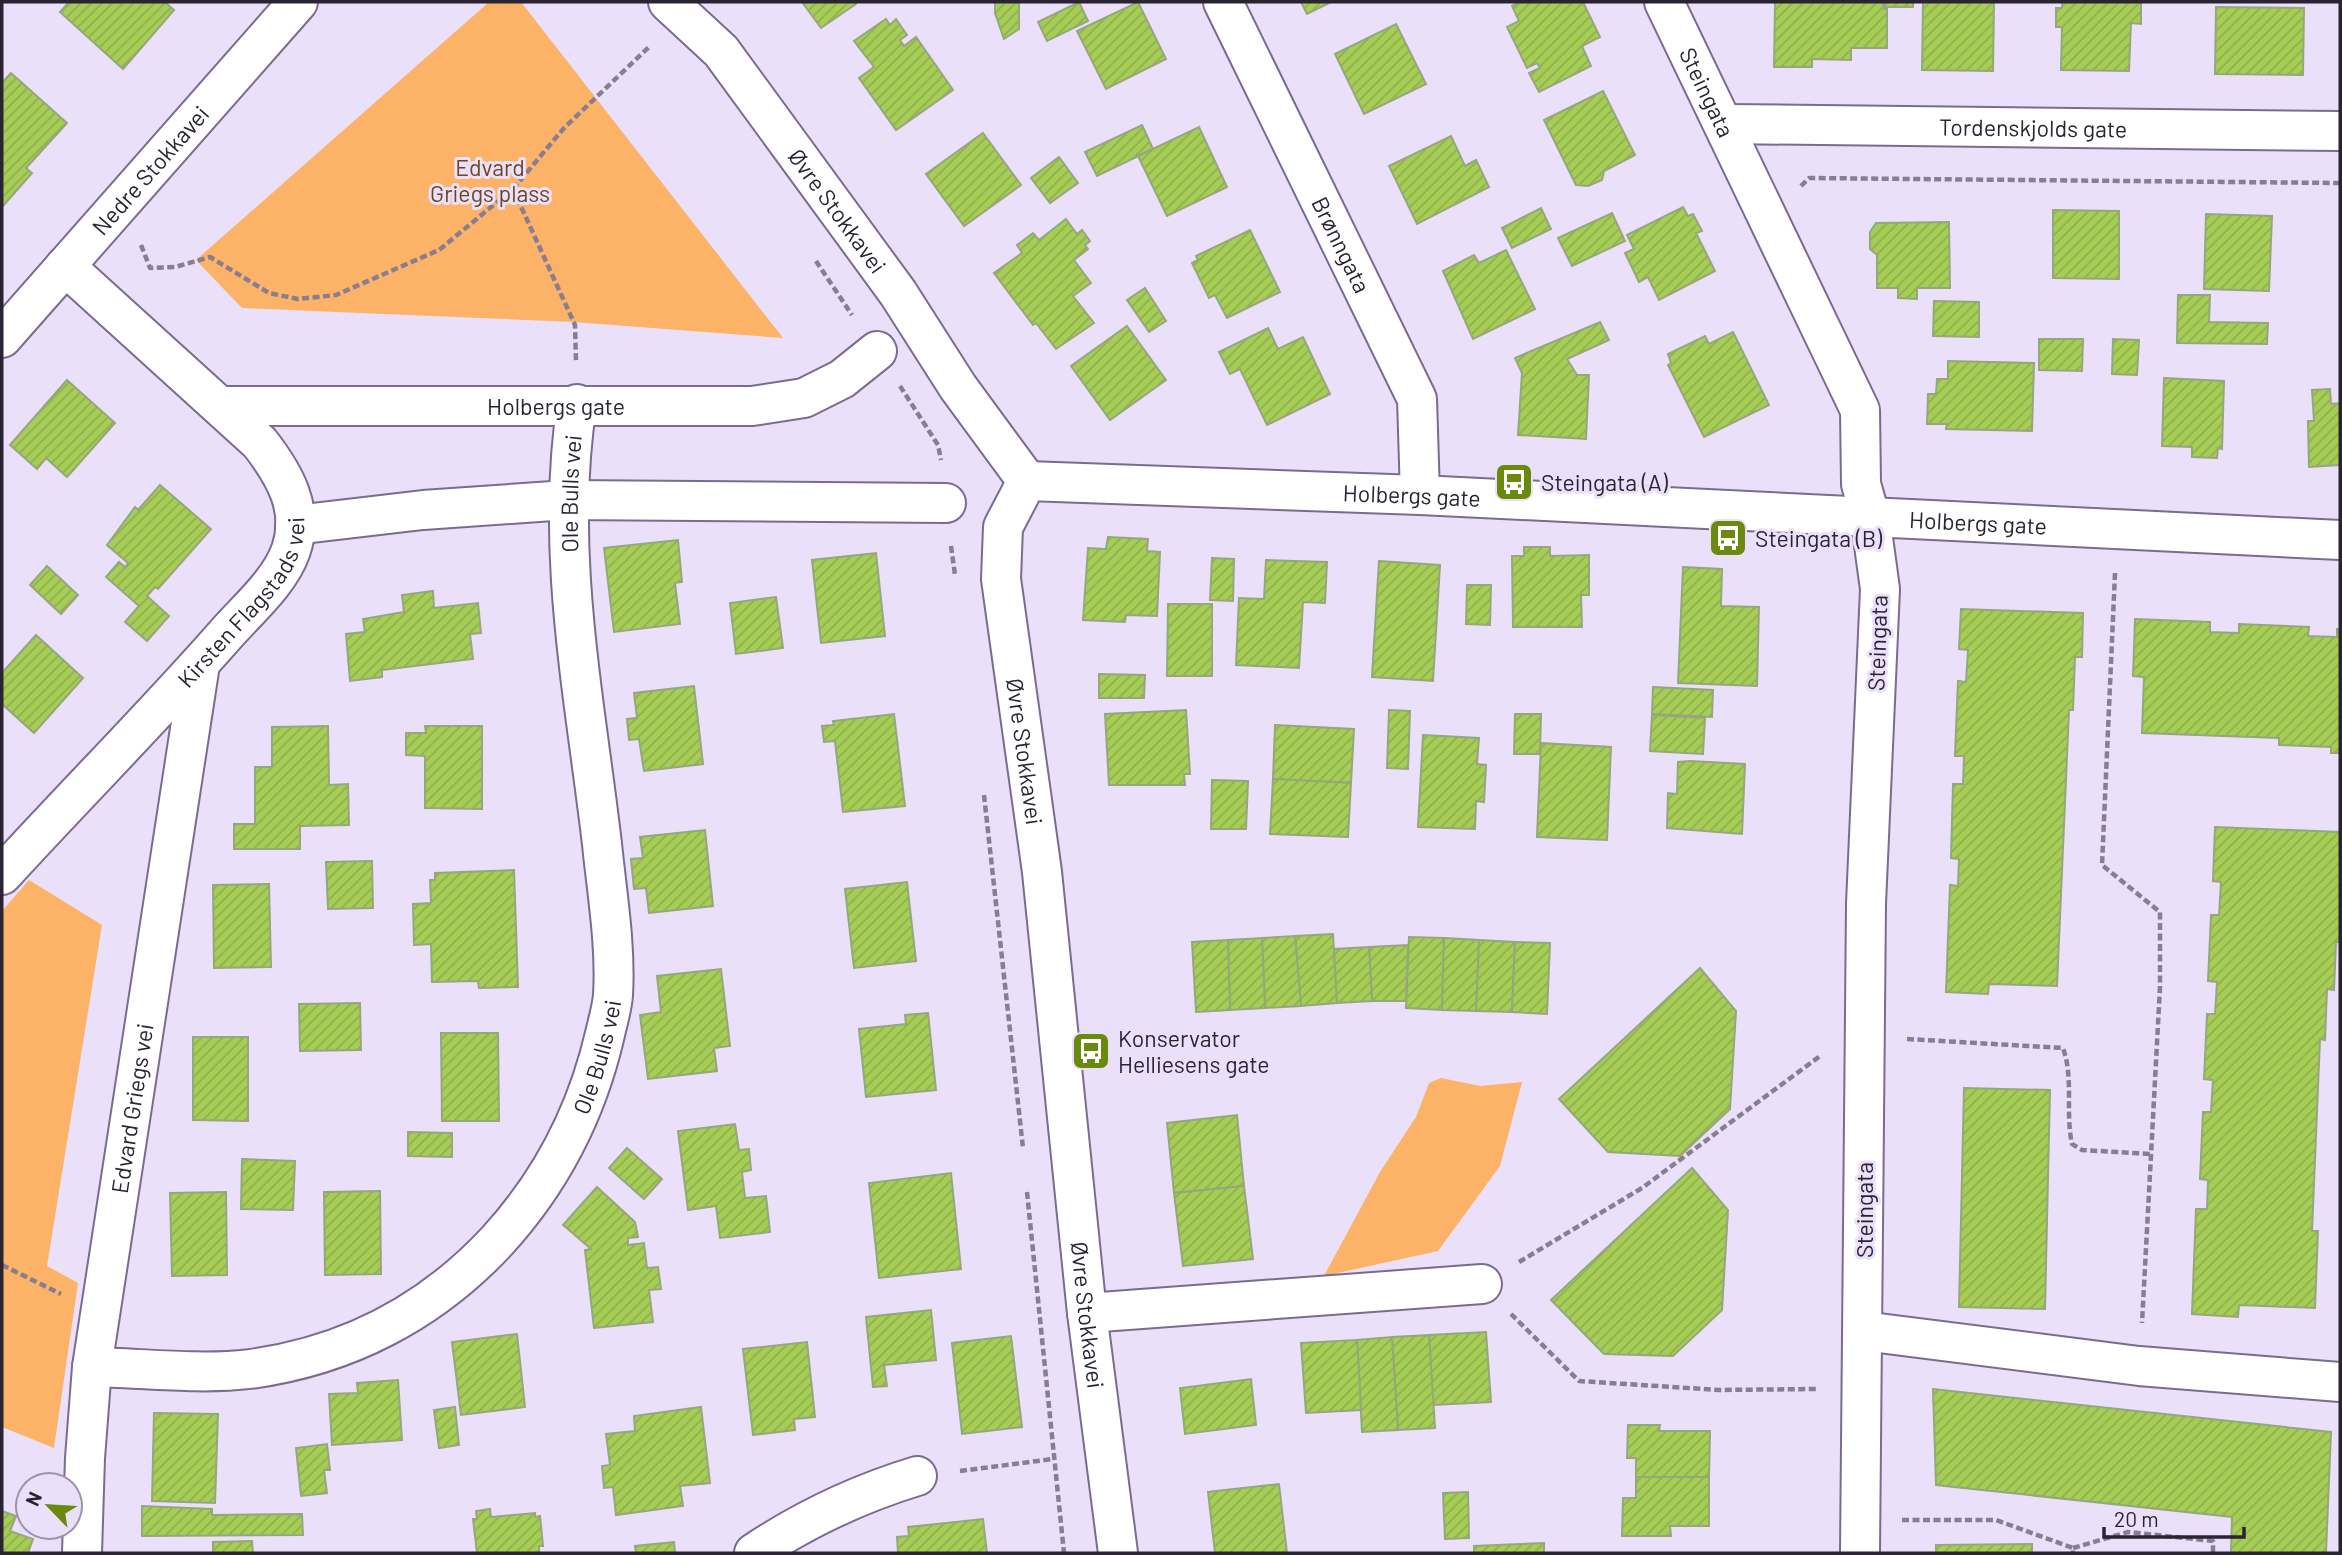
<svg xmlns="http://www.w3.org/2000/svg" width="2342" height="1555" font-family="Barlow,sans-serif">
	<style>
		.green { fill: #fcb267 }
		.building { fill: url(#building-hatch); stroke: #96a67d; stroke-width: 2 }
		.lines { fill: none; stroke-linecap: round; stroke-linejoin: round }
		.minor-casing { stroke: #7b6b90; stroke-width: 42 }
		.major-casing { stroke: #7b6b90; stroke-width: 42 }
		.path { stroke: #877e92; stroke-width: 4.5; stroke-dasharray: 7 3.5; stroke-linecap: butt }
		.minor { stroke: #fff; stroke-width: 38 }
		.major { stroke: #fff; stroke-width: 38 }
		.labels { text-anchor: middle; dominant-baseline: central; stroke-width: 6; stroke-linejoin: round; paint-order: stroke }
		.street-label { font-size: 23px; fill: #2a2332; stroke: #ebe0f9 }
		.park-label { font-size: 23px; fill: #6b4620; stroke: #ebe0f9 }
		.poi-label { font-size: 23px; fill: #2a2332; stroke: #ebe0f9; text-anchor: start }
	</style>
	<defs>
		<pattern id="building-hatch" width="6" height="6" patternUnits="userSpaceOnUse" patternTransform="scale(1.75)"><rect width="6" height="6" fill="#a6cd56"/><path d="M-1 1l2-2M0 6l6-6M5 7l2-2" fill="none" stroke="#8fb04b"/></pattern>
	</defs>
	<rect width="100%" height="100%" fill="#ebe0f9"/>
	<g class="green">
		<polygon points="489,2 521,2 783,338 574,322 242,308 196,260"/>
		<polygon points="29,880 102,925 47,1266 78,1283 54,1448 2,1427 2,911"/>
		<polygon points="1441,1078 1480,1086 1522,1082 1500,1166 1438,1251 1324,1276 1380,1172 1416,1117 1429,1083"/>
	</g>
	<g class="building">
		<polygon points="69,2 165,2 174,10 123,69 60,12"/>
		<polygon points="802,2 855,2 856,4 821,28"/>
		<polygon points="995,2 1019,2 1019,29 1004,39 995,13"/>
		<polygon points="1079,2 1088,21 1047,41 1038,22"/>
		<polygon points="1138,2 1166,59 1106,89 1077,31"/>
		<polygon points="1301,2 1331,2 1307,14"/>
		<polygon points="1519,2 1583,2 1600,37 1582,46 1591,66 1539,92 1529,73 1540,68 1537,63 1527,68 1507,27 1519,21 1512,6"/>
		<polygon points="1775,2 1883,2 1883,9 1887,9 1887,48 1851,48 1851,60 1812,59 1812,67 1774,67"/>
		<rect x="1885" y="2" width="28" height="5"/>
		<polygon points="1923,2 1994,2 1993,71 1922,70"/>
		<polygon points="2062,2 2141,2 2141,24 2131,23 2129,71 2061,70 2062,27 2056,27 2056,8 2062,8"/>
		<polygon points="2216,7 2304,8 2303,75 2215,74"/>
		<polygon points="886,19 890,25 896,19 907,35 900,40 904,46 916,37 953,90 896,130 859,78 874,67 854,41"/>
		<polygon points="1396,24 1426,84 1364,114 1335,54"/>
		<polygon points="11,73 67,123 26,168 32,173 2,207 2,83"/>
		<polygon points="1603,91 1635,155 1604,171 1602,180 1588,186 1576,185 1544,120"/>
		<polygon points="1142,125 1153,149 1097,176 1085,152"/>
		<polygon points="1199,127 1227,187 1167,216 1138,156"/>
		<polygon points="983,133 1021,185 964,226 926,174"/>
		<polygon points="1451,136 1465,166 1476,160 1489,187 1417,224 1389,166"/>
		<polygon points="1059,157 1078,183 1050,203 1031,178"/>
		<polygon points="1683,207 1688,216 1693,214 1702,231 1696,233 1715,271 1659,300 1648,277 1639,282 1625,253 1634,249 1627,235"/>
		<polygon points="1541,208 1551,229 1512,248 1502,228"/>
		<polygon points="2053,210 2119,211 2119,279 2053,278"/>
		<polygon points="1612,213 1625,241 1572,266 1558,238"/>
		<polygon points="2206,214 2272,216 2269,291 2204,289"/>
		<polygon points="1066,219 1077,234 1082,230 1090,241 1085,245 1088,249 1074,260 1091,283 1073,296 1094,323 1056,349 1036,323 1033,325 994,273 1022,253 1017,245 1033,233 1039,240"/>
		<polygon points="1949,222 1950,288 1917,288 1917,299 1898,298 1898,288 1877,288 1877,255 1870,249 1870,232 1876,223"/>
		<polygon points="1250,230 1280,292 1227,318 1215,295 1209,298 1192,263 1198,260 1196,256"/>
		<polygon points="1506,250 1535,309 1473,339 1443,271 1474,255 1479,263"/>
		<polygon points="1145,288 1166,321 1149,332 1127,300"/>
		<polygon points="2178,295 2210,295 2209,322 2268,323 2267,344 2177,343"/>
		<polygon points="1934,301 1979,302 1979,337 1933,336"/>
		<polygon points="1600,322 1609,340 1567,359 1577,375 1589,375 1586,439 1518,435 1522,373 1515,358"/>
		<polygon points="1127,326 1166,380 1110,420 1071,366"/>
		<polygon points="1268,328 1278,349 1303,337 1330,394 1267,425 1240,369 1230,374 1219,352"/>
		<polygon points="1733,332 1769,405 1704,437 1668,365 1671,363 1668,354 1705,336 1709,344"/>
		<polygon points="2039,339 2083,339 2082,371 2039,370"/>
		<polygon points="2113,339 2139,340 2137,375 2112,374"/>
		<polygon points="1948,361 2034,363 2032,431 1946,429 1947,424 1927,424 1928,394 1936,394 1937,379 1948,379"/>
		<polygon points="2164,378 2224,381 2222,449 2218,448 2217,458 2192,457 2192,447 2162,446"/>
		<polygon points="67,380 115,423 67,477 46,458 37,469 10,445"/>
		<polygon points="2330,389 2331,404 2340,403 2340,465 2309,467 2308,421 2314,421 2312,390"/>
		<polygon points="160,485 211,529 158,589 155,587 147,596 169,616 147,641 125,622 139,606 106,577 119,562 125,567 128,563 107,545 135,507 138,510"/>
		<polygon points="1108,537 1148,539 1147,551 1160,552 1157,616 1126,615 1125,622 1083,620 1088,548 1106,549"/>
		<polygon points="678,540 682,582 675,583 680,624 614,632 604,548"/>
		<polygon points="1524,547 1550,547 1550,556 1589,555 1589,595 1581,595 1582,627 1513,627 1512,556 1524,556"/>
		<polygon points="876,553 885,636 821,643 812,560"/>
		<polygon points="1212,558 1234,559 1233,601 1210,600"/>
		<polygon points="1266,560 1327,562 1325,603 1303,602 1299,668 1236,665 1239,598 1264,599"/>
		<polygon points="1379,561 1440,565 1433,681 1372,677"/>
		<polygon points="47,566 78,595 61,614 30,585"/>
		<polygon points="1683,567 1722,569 1721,606 1759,607 1757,686 1678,683"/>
		<polygon points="1467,585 1491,585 1490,625 1466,624"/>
		<polygon points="433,591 434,608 478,603 481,633 470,634 473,659 382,670 382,677 350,681 346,634 365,632 363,619 404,612 402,595"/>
		<polygon points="776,597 783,648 736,654 730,603"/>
		<polygon points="1168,604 1212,604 1212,676 1167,676"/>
		<polygon points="1961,609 2083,613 2082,657 2075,657 2073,710 2069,710 2057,986 1989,984 1988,994 1946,992 1950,885 1958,886 1959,859 1951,858 1953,784 1963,784 1964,756 1955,756 1958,681 1966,682 1968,650 1959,649"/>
		<polygon points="2135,619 2210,622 2210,632 2239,633 2239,624 2309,627 2308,636 2337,637 2337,629 2340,629 2340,753 2331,753 2331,747 2279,745 2279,738 2142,733 2144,677 2133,676"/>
		<polygon points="36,635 83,678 34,733 2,704 2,673"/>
		<polygon points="1099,674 1145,675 1144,698 1099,698"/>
		<polygon points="694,686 703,764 644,771 639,739 629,740 627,719 637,718 634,693"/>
		<polygon points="1653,687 1713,690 1712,717 1652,714"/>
		<polygon points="1186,710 1190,774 1184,774 1185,785 1109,785 1105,714"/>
		<polygon points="1389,710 1410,711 1408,769 1387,768"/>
		<polygon points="894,714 905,806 843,812 835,741 824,742 822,726 834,725 833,721"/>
		<polygon points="1515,714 1541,714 1540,754 1514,754"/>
		<polygon points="1652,715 1705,718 1703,754 1650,751"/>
		<polygon points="1275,725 1354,729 1351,783 1273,779"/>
		<polygon points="328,726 329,785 348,784 349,825 300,826 300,849 234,849 234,824 255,824 255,767 272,767 272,727"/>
		<polygon points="425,726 482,726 482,809 425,808 425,756 406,755 406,733 426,733"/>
		<polygon points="1423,735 1479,738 1477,764 1486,765 1484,802 1476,801 1475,829 1418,827"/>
		<polygon points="1541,743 1611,747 1607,840 1537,837"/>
		<polygon points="1690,761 1745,764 1742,834 1667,828 1668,793 1677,794 1678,762"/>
		<polygon points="1273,779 1351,783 1348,837 1270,834"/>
		<polygon points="1212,780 1248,781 1246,829 1211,829"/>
		<polygon points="2215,827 2340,832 2340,942 2336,942 2334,990 2327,989 2325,1040 2320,1039 2312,1231 2318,1231 2315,1308 2239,1305 2238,1317 2192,1314 2196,1209 2207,1209 2208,1180 2200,1179 2203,1112 2211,1112 2213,1080 2204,1079 2207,1014 2215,1014 2217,982 2208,981 2211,915 2219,915 2221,882 2213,881"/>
		<polygon points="705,830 713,906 649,913 646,888 634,889 631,859 643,858 640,837"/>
		<polygon points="372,861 373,908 328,909 326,862"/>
		<polygon points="514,870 518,987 479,988 478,981 432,982 431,944 414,945 413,904 431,903 430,880 435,880 435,873"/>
		<polygon points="907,882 916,961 854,968 845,889"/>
		<polygon points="269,884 271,967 214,968 213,885"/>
		<polygon points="1333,934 1337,1003 1301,1006 1295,936"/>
		<polygon points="1295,936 1301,1006 1265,1008 1262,938"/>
		<polygon points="1409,937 1444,938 1442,1010 1406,1008"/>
		<polygon points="1262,938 1265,1008 1230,1010 1228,940"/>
		<polygon points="1444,938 1479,940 1476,1011 1442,1010"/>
		<polygon points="1228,940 1230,1010 1196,1012 1192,942"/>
		<polygon points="1479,940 1515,942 1512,1012 1476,1011"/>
		<polygon points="1515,942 1550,943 1547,1014 1512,1012"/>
		<polygon points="1408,945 1406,1001 1372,1001 1369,947"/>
		<polygon points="1369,947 1372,1001 1337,1003 1334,949"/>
		<polygon points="1700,968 1736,1011 1730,1109 1680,1156 1608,1152 1559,1099"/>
		<polygon points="721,969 730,1046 714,1048 717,1071 648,1079 640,1015 661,1012 657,976"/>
		<polygon points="360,1003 361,1050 300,1051 299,1004"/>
		<polygon points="928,1013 936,1090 866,1097 859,1029 906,1024 905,1015"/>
		<polygon points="441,1033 498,1033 499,1121 442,1121"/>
		<polygon points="193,1037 248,1037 248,1121 193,1120"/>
		<polygon points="1964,1088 2050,1090 2045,1309 1959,1307"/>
		<polygon points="1237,1115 1244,1186 1174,1193 1167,1123"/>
		<polygon points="735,1124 739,1150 749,1149 751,1170 742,1172 745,1198 766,1196 770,1232 720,1238 716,1206 688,1210 678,1131"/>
		<polygon points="408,1132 452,1133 452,1157 408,1156"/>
		<polygon points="627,1148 662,1179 644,1199 609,1168"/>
		<polygon points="242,1159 295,1161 293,1210 241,1209"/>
		<polygon points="1692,1168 1728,1210 1722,1310 1673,1356 1604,1354 1551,1300"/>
		<polygon points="951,1173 961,1269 879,1278 869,1183"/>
		<polygon points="1244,1186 1253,1259 1183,1266 1174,1193"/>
		<polygon points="597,1187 635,1222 638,1237 628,1238 628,1245 644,1243 647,1268 658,1267 661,1289 649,1290 653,1322 594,1328 585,1250 591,1249 563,1225"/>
		<polygon points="380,1191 381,1274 325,1275 324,1192"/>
		<polygon points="226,1192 227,1275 172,1276 170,1193"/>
		<polygon points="931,1310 936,1360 884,1365 887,1386 873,1387 866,1317"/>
		<polygon points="1486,1332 1491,1402 1433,1405 1429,1335"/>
		<polygon points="517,1334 525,1407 461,1415 452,1342"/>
		<polygon points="1429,1335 1435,1428 1398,1430 1392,1337"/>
		<polygon points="1011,1336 1022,1427 962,1434 952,1343"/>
		<polygon points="1392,1337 1398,1430 1362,1432 1357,1340"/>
		<polygon points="1357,1340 1361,1410 1306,1413 1301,1343"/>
		<polygon points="807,1342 815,1417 794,1419 795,1430 753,1435 743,1349"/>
		<polygon points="1251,1379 1256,1425 1185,1434 1180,1388"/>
		<polygon points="398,1380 402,1440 332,1445 329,1394 358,1393 357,1383"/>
		<polygon points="1933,1389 2331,1432 2326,1553 2231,1553 2232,1517 1936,1485"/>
		<polygon points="455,1407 459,1445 439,1448 434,1410"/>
		<polygon points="701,1407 710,1483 680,1486 683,1506 616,1515 613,1487 604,1488 602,1466 610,1465 606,1434 635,1431 634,1416"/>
		<polygon points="154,1413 218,1414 215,1503 152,1501"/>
		<polygon points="1628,1425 1660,1425 1659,1431 1710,1431 1709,1477 1636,1477 1636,1458 1627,1458"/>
		<polygon points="327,1444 330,1470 324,1470 327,1493 301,1496 296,1448"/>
		<polygon points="1636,1477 1709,1477 1709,1526 1670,1526 1671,1536 1622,1536 1623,1498 1636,1498"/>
		<polygon points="1279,1484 1287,1553 1215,1553 1208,1492"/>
		<polygon points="1468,1492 1469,1538 1445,1539 1443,1493"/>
		<polygon points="142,1506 212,1509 212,1515 302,1514 303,1535 142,1536"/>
		<polygon points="490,1509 491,1517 535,1513 535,1517 540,1516 543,1546 539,1546 539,1553 477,1553 473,1519 477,1519 476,1511"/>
		<polygon points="2,1511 16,1516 10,1531 33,1539 28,1553 2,1553"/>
		<polygon points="983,1519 987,1553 898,1553 897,1537 909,1536 908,1527"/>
		<polygon points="252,1541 253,1553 213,1553 213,1542"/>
		<polygon points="674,1542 675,1553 636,1553 635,1546"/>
		<polygon points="1544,1543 1544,1553 1474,1553 1474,1546"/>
		<polygon points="2032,1544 2032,1553 1936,1553 1936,1545"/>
	</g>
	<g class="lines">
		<defs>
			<g id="minor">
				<path id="s1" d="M1223 2 1417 399 1420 495"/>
				<path id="s2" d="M1664 2 1860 410 1861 484 1870 516 1880 589 1866 904 1860 1553"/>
				<path id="s3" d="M1725 124 2340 131"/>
				<path id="s4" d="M222 406H752L804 398 842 379 877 351"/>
				<polyline points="295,525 423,510 567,500 946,503"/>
				<path id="s5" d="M2 875C76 794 154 716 226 634 248 609 280 582 291 550 305 509 284 474 260 443L65 266"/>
				<polyline points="1087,1313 1482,1284"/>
				<polyline points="1863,1331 2139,1366 2340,1382"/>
				<path id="s6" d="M92 1367C143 1368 199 1375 250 1369 347 1356 431 1312 497 1241 551 1182 587 1112 605 1034 608 1021 612 1008 613 995 616 945 607 894 602 844 585 699 554 550 577 404"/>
				<path id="s7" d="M82 1553 85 1458 92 1367 200 664"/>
				<path d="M754 1553C805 1519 858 1494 917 1476"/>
			</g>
			<g id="major">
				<path id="s8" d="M668 2 721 51 898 293 958 387 1027 481"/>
				<path id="s9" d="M2 338 298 2"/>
				<path id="s10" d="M1027 481 1420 495 2340 540"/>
				<path id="s11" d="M1027 481 1003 527 1001 579 1042 872 1087 1313 1118 1553"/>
			</g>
		</defs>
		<use href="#minor" class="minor-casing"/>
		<use href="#major" class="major-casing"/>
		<g class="path">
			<polyline points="1801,186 1809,178 2340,183"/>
			<polyline points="513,189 564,128 650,46"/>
			<polyline points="141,245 150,268 175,267 210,257 269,293 298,299 336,295 439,250 513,189 575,325 576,362"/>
			<polyline points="816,261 852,315"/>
			<polyline points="900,386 938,445 941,460"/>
			<polyline points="951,546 955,575"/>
			<polyline points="2115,573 2102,865 2160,912 2160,987 2142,1323"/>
			<polyline points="984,795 1023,1148"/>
			<path d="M1907 1039 2063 1048C2074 1079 2065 1112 2072 1144L2082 1150 2151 1154"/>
			<polyline points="1027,1192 1064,1553"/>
			<polyline points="1519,1262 1642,1188 1820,1056"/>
			<polyline points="2,1265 61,1294"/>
			<polyline points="1511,1314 1579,1381 1719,1390 1817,1389"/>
			<polyline points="960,1471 1053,1459"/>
			<polyline points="1902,1520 1996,1520 2073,1548 2073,1553"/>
			<polyline points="2073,1548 2128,1532 2213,1541 2213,1553"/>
		</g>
		<use href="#minor" class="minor"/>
		<use href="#major" class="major"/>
	</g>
	<defs>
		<symbol id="bus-square" viewBox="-11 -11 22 22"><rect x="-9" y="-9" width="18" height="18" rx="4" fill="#698a0c" stroke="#ebe0f9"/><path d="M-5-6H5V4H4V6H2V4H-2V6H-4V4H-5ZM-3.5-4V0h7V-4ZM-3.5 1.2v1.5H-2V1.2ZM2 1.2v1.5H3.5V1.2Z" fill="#fff"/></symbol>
	</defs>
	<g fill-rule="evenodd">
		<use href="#bus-square" x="1492" y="460" width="44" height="44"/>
		<use href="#bus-square" x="1706" y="516" width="44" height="44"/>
		<use href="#bus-square" x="1069" y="1029" width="44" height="44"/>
	</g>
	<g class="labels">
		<g class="street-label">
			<text stroke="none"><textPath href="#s2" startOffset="100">Steingata</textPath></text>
			<text stroke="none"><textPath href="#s3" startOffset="308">Tordenskjolds gate</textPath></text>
			<text stroke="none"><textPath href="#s9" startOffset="224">Nedre Stokkavei</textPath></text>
			<text stroke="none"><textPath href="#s8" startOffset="270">Øvre Stokkavei</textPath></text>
			<text stroke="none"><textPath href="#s1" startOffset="270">Brønngata</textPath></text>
			<text stroke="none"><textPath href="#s4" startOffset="334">Holbergs gate</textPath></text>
			<text stroke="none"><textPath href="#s6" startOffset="1222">Ole Bulls vei</textPath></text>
			<text stroke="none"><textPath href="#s10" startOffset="385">Holbergs gate</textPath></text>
			<text stroke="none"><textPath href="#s10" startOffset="952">Holbergs gate</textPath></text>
			<text stroke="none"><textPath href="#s5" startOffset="366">Kirsten Flagstads vei</textPath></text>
			<text transform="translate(1877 643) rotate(-88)">Steingata</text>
			<text stroke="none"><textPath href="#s11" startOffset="278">Øvre Stokkavei</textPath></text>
			<text stroke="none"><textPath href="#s6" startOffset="654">Ole Bulls vei</textPath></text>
			<text stroke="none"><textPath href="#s7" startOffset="448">Edvard Griegs vei</textPath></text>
			<text transform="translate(1864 1210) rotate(-90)">Steingata</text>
			<text stroke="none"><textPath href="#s11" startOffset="845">Øvre Stokkavei</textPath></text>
		</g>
		<g class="park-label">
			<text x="490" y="167">Edvard<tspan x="490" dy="26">Griegs plass</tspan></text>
		</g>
		<g class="poi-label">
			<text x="1541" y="482">Steingata (A)</text>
			<text x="1755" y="538">Steingata (B)</text>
			<text x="1118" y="1038">Konservator<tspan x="1118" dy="26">Helliesens gate</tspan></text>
		</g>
	</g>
	<rect width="2342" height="1555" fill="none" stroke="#2a2332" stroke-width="7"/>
	<g transform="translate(49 1506) rotate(295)"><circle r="33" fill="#ebe0f9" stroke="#9e94a9" stroke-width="2"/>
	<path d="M0-5L12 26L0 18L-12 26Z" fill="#698a0c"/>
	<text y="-10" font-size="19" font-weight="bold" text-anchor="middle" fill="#2a2332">N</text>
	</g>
	<path d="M2104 1527v10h140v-10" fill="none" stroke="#2a2332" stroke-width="3.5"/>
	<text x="2114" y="1527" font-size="21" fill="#2a2332" stroke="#ebe0f9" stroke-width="5" paint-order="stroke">20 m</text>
</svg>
